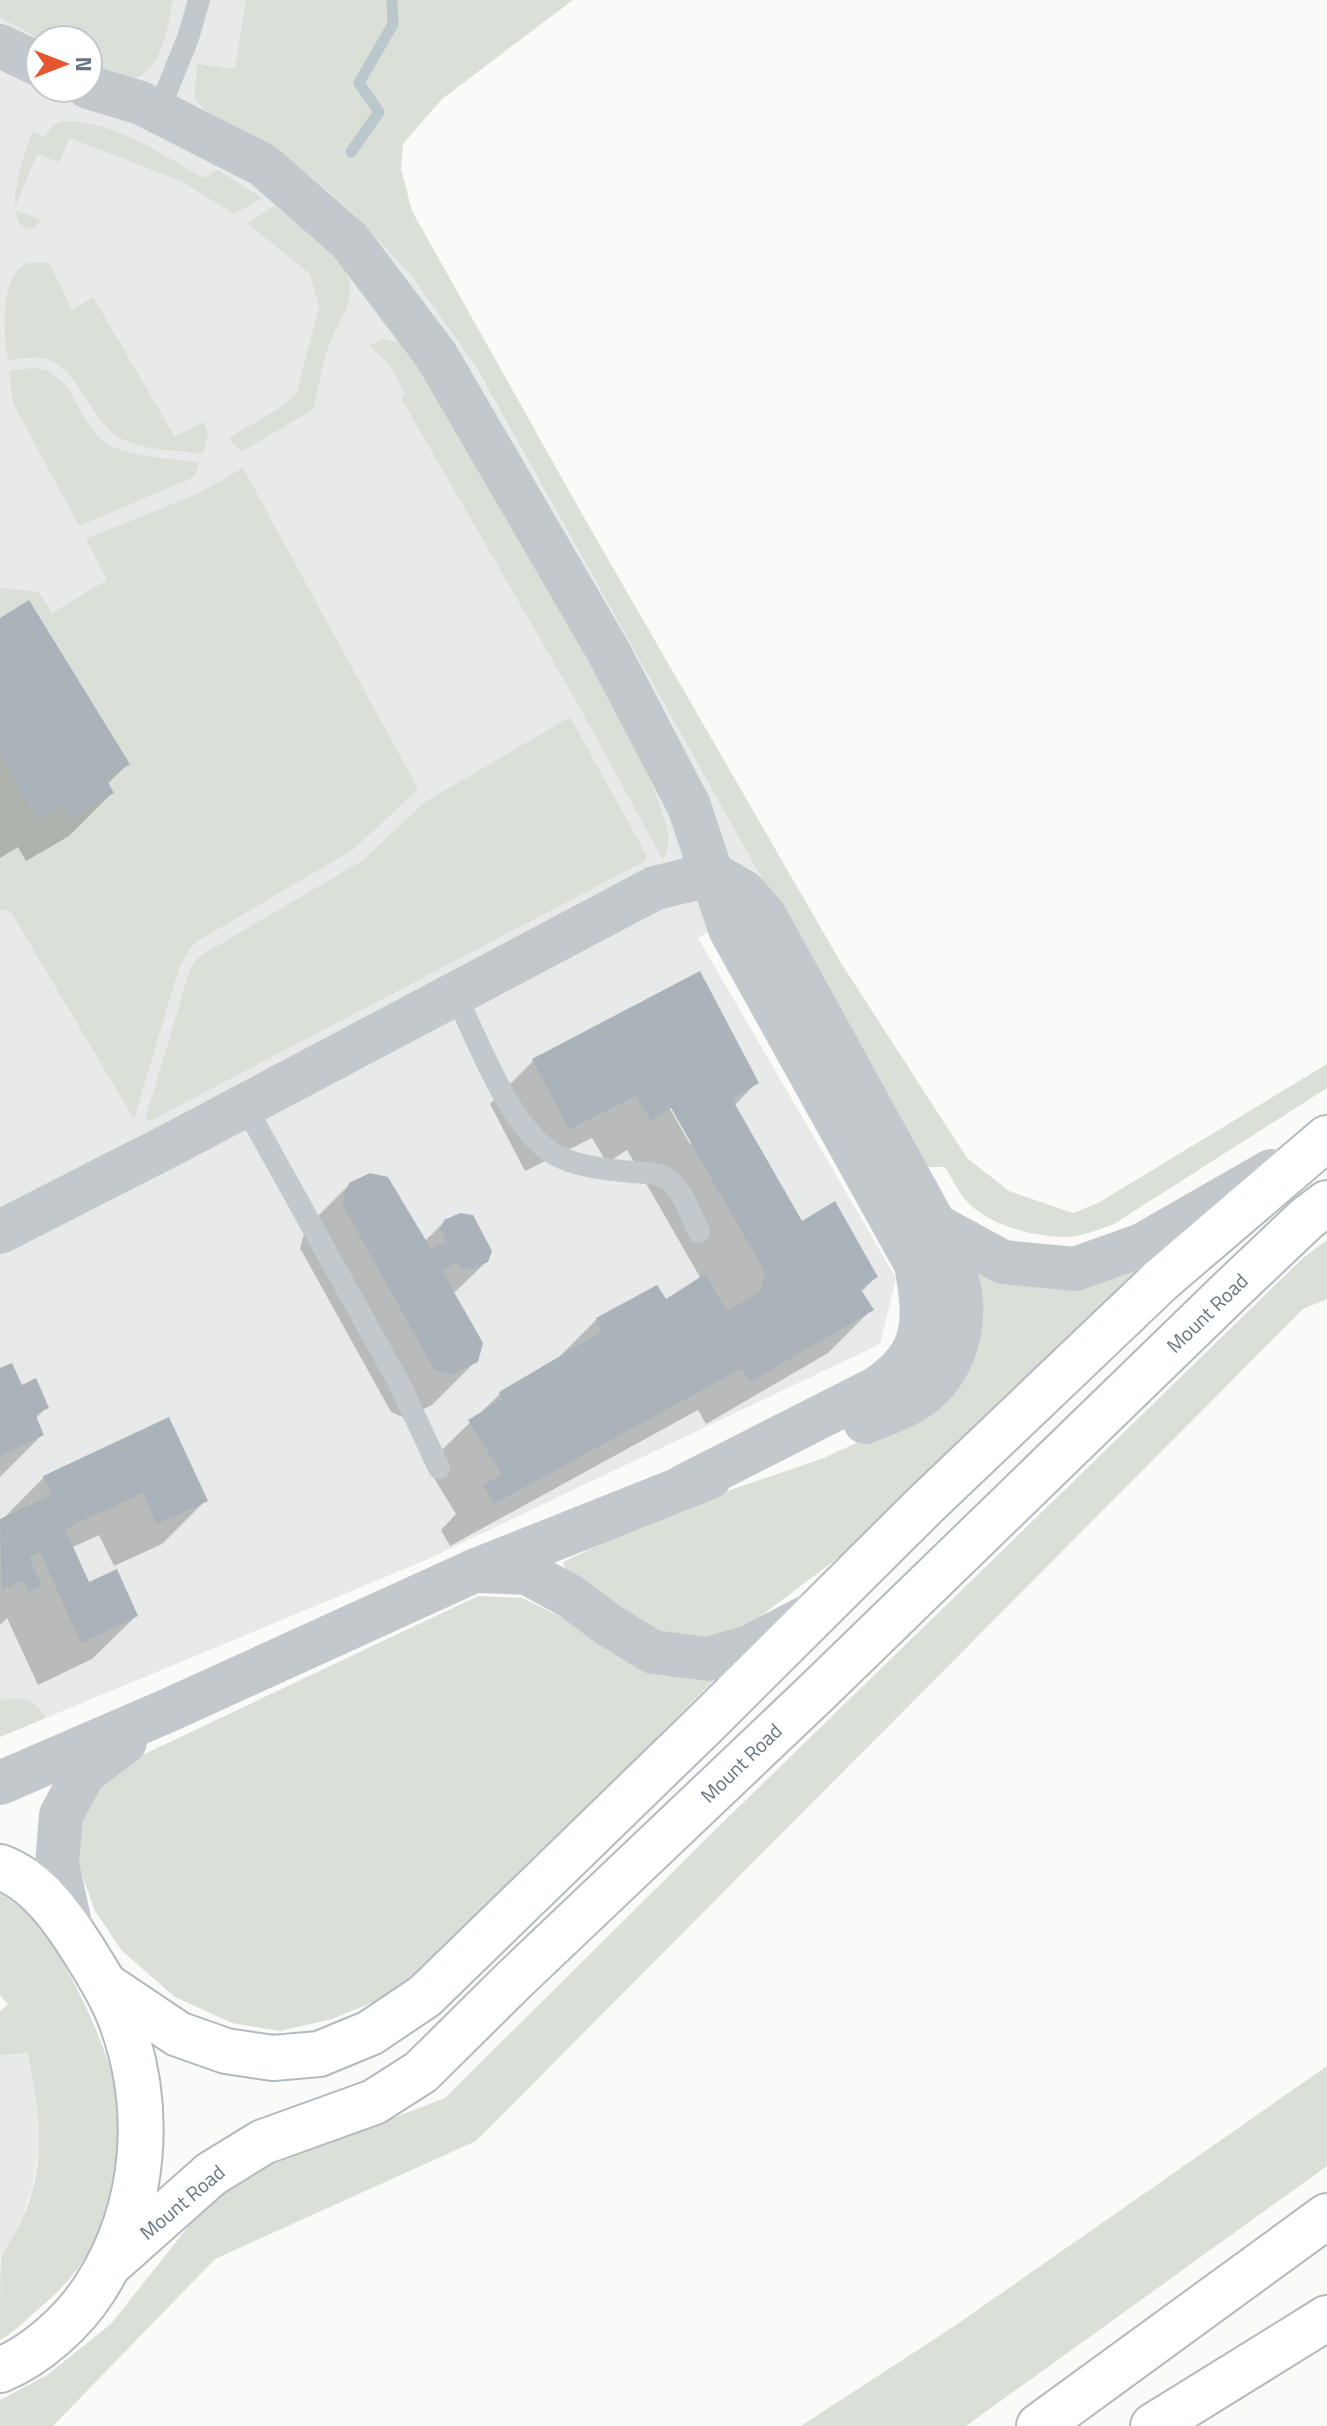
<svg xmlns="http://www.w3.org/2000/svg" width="1327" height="2426" font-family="'Titillium Web',sans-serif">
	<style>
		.built { fill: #e8e9e9; fill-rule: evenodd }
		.green { fill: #dadfd7 }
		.shadow { fill: #0003; fill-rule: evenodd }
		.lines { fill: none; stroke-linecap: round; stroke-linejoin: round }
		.stream { stroke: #bbc7cb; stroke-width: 11 }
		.building { fill: #aab3b9 }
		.secondary-casing { stroke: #b3babf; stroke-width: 48 }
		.highway-casing { stroke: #b4b9bd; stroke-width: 48 }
		.lane { stroke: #c3c8cc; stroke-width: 22 }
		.street { stroke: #c3c8cc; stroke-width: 44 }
		.secondary { stroke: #fff; stroke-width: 44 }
		.highway { stroke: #fff; stroke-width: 44 }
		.labels { text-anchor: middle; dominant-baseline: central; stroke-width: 8; stroke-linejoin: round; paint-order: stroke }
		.street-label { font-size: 20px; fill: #657683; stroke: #fff }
	</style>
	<rect width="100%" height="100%" fill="#fafaf8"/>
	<g class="built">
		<path d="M0 0H295L433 292 771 895 698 938 896 1278 880 1344 426 1560 0 1737ZM40 40H88V88H40Z"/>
		<polygon points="26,2052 37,2094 40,2141 33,2185 22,2220 0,2260 0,2055"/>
	</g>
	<g class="green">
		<path d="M0 0H172C169 29 158 88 118 78 108 76 97 70 88 67V40H41L0 17Z"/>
		<path d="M246 0H573L442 99 403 144 401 169 412 211 586 521 841 963 967 1158 1009 1191 1073 1213 1098 1203 1327 1064V1088L1114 1224C1098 1230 1082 1236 1066 1237 1034 1237 985 1225 964 1198 957 1189 951 1177 945 1167H927L771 895 474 364 412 276 356 216 322 186 271 147 231 127 204 109 196 100 195 94 197 64 235 69Z"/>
		<path d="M63 121C115 121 161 154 204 178L218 170 262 198 234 214 183 182 70 138 59 162 37 154 14 210 39 219 40 223 31 229C0 227 22 156 33 132L44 137 54 125Z"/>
		<path d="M275 206C296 221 348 259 350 285 352 307 337 324 330 343 322 364 318 387 314 409L241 452 229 438 283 406 297 392 319 307 310 274 247 223Z"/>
		<path d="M27 263H49L72 310 93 297 175 437 203 422 208 433 203 454C175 450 141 451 117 436 89 418 78 366 46 359 34 356 20 359 8 360 3 328 0 276 27 263Z"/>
		<path d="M384 339 398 342 408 347C470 453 533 557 591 665 617 712 652 773 666 825 670 838 669 848 663 860L576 701 401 398 405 394 388 363 369 345Z"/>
		<path d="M33 368C77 371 75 424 108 444 135 459 169 458 199 462L194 477 79 526 13 403 9 371Z"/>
		<polygon points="243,468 418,789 354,849 201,939 191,947 179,968 134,1119 11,912 0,909 0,756 39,819 62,805 71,819 114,793 106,779 130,763 29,600 0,618 0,588 39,592 52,613 107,580 86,539 197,494"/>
		<polygon points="570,717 647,856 645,861 150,1121 145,1120 188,976 193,963 200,956 362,861 425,802"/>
		<polygon points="1327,1240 1327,1299 1303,1309 476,2141 215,2259 53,2426 0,2426 0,2400 47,2375 111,2324 211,2198 266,2167 445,2098 712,1833 1303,1258"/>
		<polygon points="1166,1249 855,1545 758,1618 712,1640 650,1636 566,1572 563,1562 672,1510 824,1458 886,1429 978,1270"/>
		<polygon points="478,1596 522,1598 564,1618 608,1651 662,1676 717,1677 490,1906 390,1995 332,2019 280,2031 232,2023 175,1997 122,1951 95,1911 82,1875 73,1840 83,1807 117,1767"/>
		<path d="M5 1699C27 1699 33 1698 46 1718L0 1737V1701Z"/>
		<path d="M0 1894C39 1915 57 1950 76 1987 90 2014 105 2049 113 2078 116 2087 116 2098 117 2108 126 2185 103 2255 43 2305 29 2317 16 2331 0 2340 0 2325 0 2270 1 2260 5 2247 15 2235 21 2222 47 2165 41 2111 27 2053L0 2055V2011L8 2004 0 1995Z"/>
		<polygon points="1327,2066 1327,2166 966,2426 801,2426 953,2327"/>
	</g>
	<g class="shadow">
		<polygon points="0,621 128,764 107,784 112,793 69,836 26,861 18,847 0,858"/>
		<path d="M699 974 756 1083 734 1106 801 1224 876 1277 861 1292 871 1310 828 1353 706 1424 698 1410 450 1546 441 1530 456 1514 426 1465 500 1394 555 1361 597 1319 666 1301 701 1279 627 1150 607 1163 592 1138 525 1171 490 1104 533 1061ZM668 1098 692 1141 690 1144 665 1100Z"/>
		<polygon points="350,1184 424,1242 445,1221 487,1261 453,1294 476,1361 432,1405 405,1418 391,1412 300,1248 306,1228"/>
		<polygon points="0,1370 47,1407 35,1419 42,1435 0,1477"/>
		<polygon points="44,1477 205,1501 162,1544 114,1566 99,1535 71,1548 88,1585 136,1616 92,1659 38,1685 7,1618 0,1625 0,1522"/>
	</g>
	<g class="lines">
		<polyline class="stream" points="351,152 379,112 359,83 393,24 392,0"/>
	</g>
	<g class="building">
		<polygon points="29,600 130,764 106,779 114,793 70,819 62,805 39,819 0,756 0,618"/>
		<polygon points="700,971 759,1083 732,1099 802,1221 835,1201 878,1277 860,1288 874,1310 750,1382 742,1368 494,1504 483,1485 502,1474 468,1420 502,1399 499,1392 601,1332 596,1318 657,1285 666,1299 705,1274 727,1311 761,1291 765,1272 671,1108 651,1121 636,1096 569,1129 532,1059"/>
		<polygon points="370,1173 388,1177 431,1249 446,1242 441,1230 444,1220 460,1213 473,1215 492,1251 488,1262 471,1269 461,1268 457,1262 442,1271 483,1343 478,1362 450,1375 434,1369 342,1204 349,1183"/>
		<polygon points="12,1363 22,1385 36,1378 49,1408 35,1414 44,1435 0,1456 0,1368"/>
		<polygon points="169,1417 208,1501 157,1524 143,1493 65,1529 89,1582 117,1569 138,1616 81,1643 40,1552 29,1557 42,1586 29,1592 23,1580 2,1590 0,1519 52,1495 43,1476"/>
	</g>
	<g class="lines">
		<defs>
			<g id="secondary">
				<path d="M0 1867C38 1881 63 1918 84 1951 97 1972 110 1992 119 2015 154 2105 147 2207 95 2288 74 2321 37 2355 0 2370"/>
				<polyline points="105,1985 178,2034 226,2051 273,2058 319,2054 370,2033 425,1996 707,1722 925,1505 1161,1280 1327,1138"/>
				<polyline points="113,2261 211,2174 263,2142 374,2102 421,2072 515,1979 818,1691 1228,1293 1307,1218 1327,1203"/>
			</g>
			<g id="highway">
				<polyline points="1039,2426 1327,2216"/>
				<polyline points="1153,2426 1327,2318"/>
			</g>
		</defs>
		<use href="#secondary" class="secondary-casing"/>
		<use href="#highway" class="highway-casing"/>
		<g class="lane">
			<polyline points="158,112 188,38 199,0"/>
			<path d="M455 994C478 1040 507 1121 549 1151 572 1167 605 1169 632 1172 644 1173 658 1172 668 1179 683 1190 691 1216 699 1232"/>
			<polyline points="244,1104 399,1383 439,1468"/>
		</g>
		<g class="street">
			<polyline points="0,46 40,65"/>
			<path d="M88 87 141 103 263 165 349 240 436 355 607 649 689 806 730 929 916 1264C926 1321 928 1353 877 1388L684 1486"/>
			<path d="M713 874 744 892 765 916 935 1225C942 1242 951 1259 956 1277 968 1314 959 1358 931 1387 913 1405 888 1413 865 1422"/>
			<polyline points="935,1225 1003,1262 1075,1269 1142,1245 1271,1171"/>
			<polyline points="0,1232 178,1141 655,888 713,874"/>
			<polyline points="481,1571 527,1573 570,1596 610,1626 653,1652 708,1659 749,1647 807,1617"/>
			<polyline points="0,1783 169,1710 474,1571 710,1477"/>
			<polyline points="72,1933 57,1864 61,1815 84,1773 125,1742"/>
		</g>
		<use href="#secondary" class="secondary"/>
		<use href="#highway" class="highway"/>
	</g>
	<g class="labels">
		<g class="street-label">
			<text transform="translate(1207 1313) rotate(-44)">Mount Road</text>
			<text transform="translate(741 1763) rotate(-44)">Mount Road</text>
			<text transform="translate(182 2202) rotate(-40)">Mount Road</text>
		</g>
	</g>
	<g transform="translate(64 64) rotate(90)"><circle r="38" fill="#ffffff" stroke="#c1c8cd" stroke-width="2"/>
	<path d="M0-6L14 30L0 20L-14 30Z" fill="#e4572e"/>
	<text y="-12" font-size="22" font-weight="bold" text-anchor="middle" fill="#657683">N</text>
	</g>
</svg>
